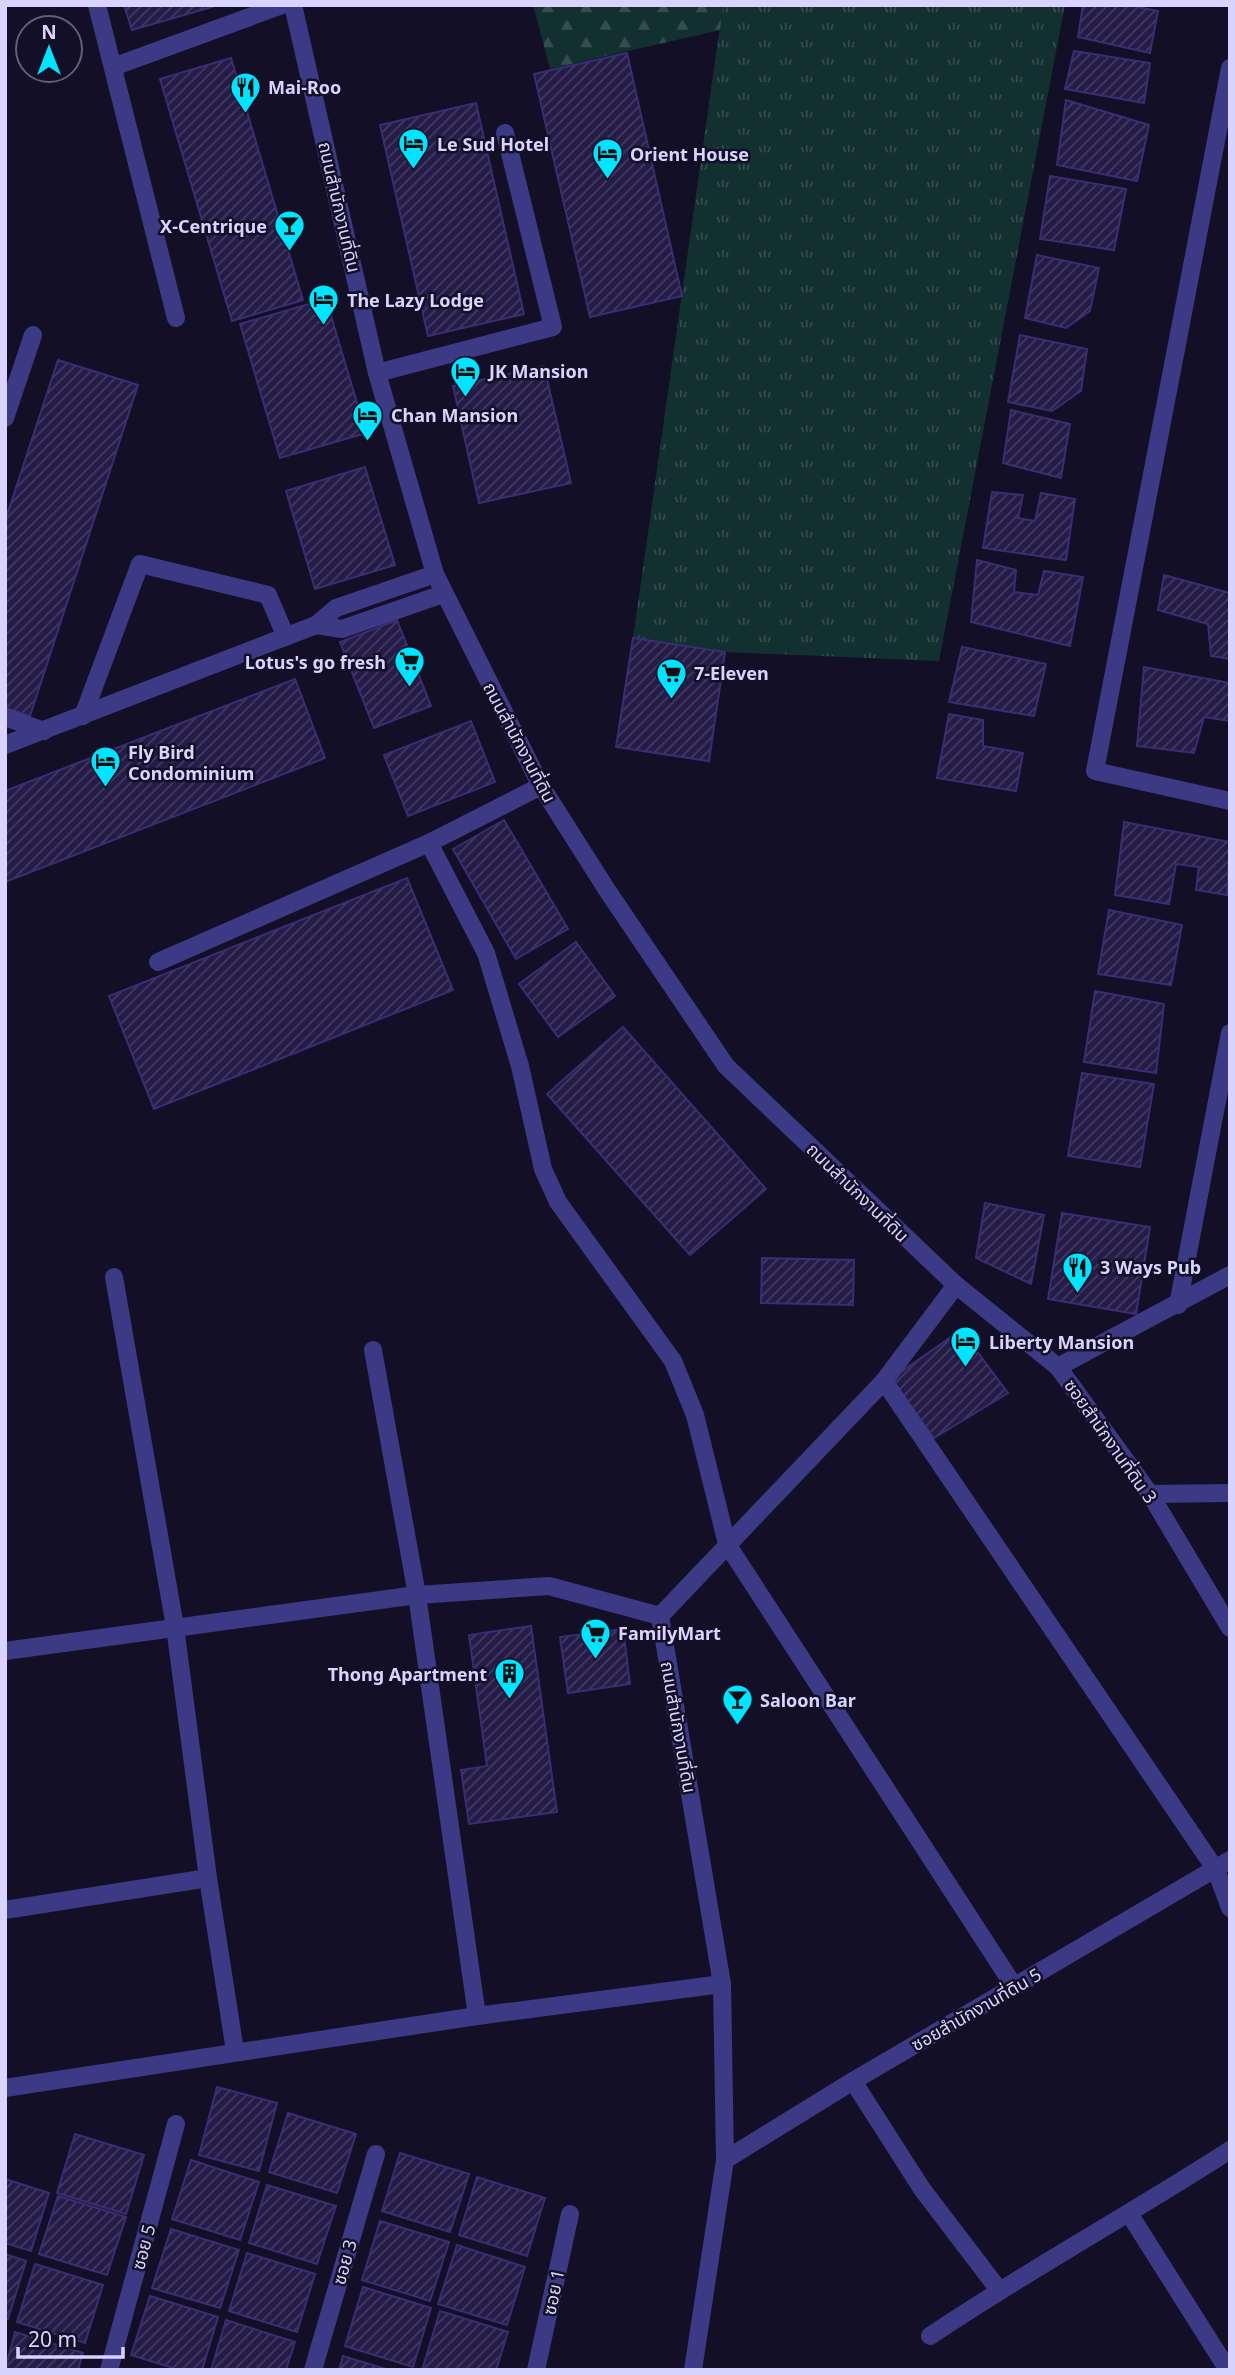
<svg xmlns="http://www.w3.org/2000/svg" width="1235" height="2375" font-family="'Noto Sans','Noto Sans Thai',sans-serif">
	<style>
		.grass { fill: url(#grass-tufts) }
		.forest { fill: url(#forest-firs) }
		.building { fill: url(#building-hatch); stroke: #3b2d73; stroke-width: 2 }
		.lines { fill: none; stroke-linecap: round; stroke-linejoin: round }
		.minor { stroke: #3d3a85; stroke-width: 18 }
		.labels { text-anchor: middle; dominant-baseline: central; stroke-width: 5; stroke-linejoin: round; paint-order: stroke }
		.poi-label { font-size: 18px; font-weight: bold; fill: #d9d4ff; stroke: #130f26; text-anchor: start }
		.street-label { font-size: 18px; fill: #d9d4ff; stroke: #130f26 }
	</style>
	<defs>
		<pattern id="grass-tufts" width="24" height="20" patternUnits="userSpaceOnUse" patternTransform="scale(1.75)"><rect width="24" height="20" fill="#12302f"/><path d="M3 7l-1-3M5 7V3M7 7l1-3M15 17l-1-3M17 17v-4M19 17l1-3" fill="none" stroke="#344d4e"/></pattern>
		<pattern id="forest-firs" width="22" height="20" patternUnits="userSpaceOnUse" patternTransform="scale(1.75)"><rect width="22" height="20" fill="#12302f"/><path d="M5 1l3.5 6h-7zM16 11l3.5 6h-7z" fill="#344d4e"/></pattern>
		<pattern id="building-hatch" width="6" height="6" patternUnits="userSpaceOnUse" patternTransform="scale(1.75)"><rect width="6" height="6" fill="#241b47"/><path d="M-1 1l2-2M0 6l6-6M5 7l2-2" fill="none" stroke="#433b63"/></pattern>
	</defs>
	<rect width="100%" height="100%" fill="#130f26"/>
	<polygon class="grass" points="723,5 1065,5 939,661 725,652 633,638"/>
	<polygon class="forest" points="533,5 723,5 720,30 550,69"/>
	<g class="building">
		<polygon points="124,5 212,5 212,7 132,30"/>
		<polygon points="1083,5 1128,5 1158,11 1150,53 1078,37"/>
		<polygon points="1074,51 1150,63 1144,103 1065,89"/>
		<polygon points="627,53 682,296 590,317 534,74"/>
		<polygon points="231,58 303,300 232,321 160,79"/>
		<polygon points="1066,100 1149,125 1137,181 1057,165"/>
		<polygon points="476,103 524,314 428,336 380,125"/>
		<polygon points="1050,176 1126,189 1114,250 1040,239"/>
		<polygon points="1037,255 1099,268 1090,311 1066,328 1025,318"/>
		<polygon points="326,299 366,433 280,458 240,324"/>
		<polygon points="1020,335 1087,349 1081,391 1052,411 1008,402"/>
		<polygon points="58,360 138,385 30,716 5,708 5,521"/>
		<polygon points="544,366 571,483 479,503 453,386"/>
		<polygon points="1011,410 1070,424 1061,478 1003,463"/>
		<polygon points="365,467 395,565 315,589 286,491"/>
		<polygon points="992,492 1023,495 1018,518 1035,521 1041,493 1075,499 1066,560 983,548"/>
		<polygon points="977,560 1016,570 1014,592 1038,595 1044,571 1083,577 1070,646 971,622"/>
		<polygon points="1164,575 1230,593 1230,659 1211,656 1208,624 1158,610"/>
		<polygon points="397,620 431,706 374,728 340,642"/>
		<polygon points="633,638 725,652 709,761 616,747"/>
		<polygon points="962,647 1046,664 1034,716 949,702"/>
		<polygon points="1144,667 1230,683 1230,721 1204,717 1194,753 1137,746"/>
		<polygon points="295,679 325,758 5,882 5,791"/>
		<polygon points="949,714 983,720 983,746 1023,753 1016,791 937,778"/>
		<polygon points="471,721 495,782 408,816 384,755"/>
		<polygon points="504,820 568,929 516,959 453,849"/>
		<polygon points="1124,822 1230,842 1227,895 1196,890 1199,867 1176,864 1169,904 1115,895"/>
		<polygon points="407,878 453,990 154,1109 109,996"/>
		<polygon points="1109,910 1182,925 1171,985 1098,974"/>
		<polygon points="576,942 615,996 558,1037 519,984"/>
		<polygon points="1095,991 1164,1004 1156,1073 1084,1062"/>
		<polygon points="623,1027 766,1189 690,1255 547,1094"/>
		<polygon points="1082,1073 1154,1084 1140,1167 1068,1156"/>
		<polygon points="985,1203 1044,1215 1031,1284 976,1258"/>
		<polygon points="1062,1213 1150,1227 1136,1314 1048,1299"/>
		<polygon points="762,1258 854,1260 853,1305 761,1303"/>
		<polygon points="961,1330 1008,1393 934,1438 891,1379"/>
		<polygon points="531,1626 557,1812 469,1824 461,1770 487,1766 469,1635"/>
		<polygon points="623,1629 630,1684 568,1693 560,1637"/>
		<polygon points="217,2087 277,2103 259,2171 199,2155"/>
		<polygon points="288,2113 356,2134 337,2193 269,2172"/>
		<polygon points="75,2134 144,2155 126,2214 57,2193"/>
		<polygon points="400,2153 469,2174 450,2232 382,2211"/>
		<polygon points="191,2160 259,2182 240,2240 172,2219"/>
		<polygon points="477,2177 545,2198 527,2256 459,2235"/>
		<polygon points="5,2179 49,2193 31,2251 5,2243"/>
		<polygon points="267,2185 336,2206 317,2264 249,2243"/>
		<polygon points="58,2196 126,2217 107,2275 39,2254"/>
		<polygon points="380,2221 449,2242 430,2301 362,2280"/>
		<polygon points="171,2229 239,2250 220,2308 152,2288"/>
		<polygon points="457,2245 525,2267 507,2325 438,2304"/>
		<polygon points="247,2253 315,2274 297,2332 229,2311"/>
		<polygon points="5,2254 26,2261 8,2319 5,2318"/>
		<polygon points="35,2264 103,2285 85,2343 17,2322"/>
		<polygon points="363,2287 431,2308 413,2367 345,2346"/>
		<polygon points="150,2296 218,2317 202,2370 180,2370 131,2355"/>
		<polygon points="440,2311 508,2332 496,2370 422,2370"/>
		<polygon points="226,2320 295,2342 286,2370 211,2370"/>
		<polygon points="15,2332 83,2353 78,2370 5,2370"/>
		<polygon points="343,2356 389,2370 339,2370"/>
	</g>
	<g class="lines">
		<g class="minor">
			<polyline points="97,5 176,318"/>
			<polyline points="293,5 377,373 435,574 541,786 607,890 726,1066 956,1285 884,1381 660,1616 722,1984 725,2160 693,2370"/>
			<polyline points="113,67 282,5"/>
			<polyline points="1230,68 1095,771 1230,801"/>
			<polyline points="377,373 553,327 505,133"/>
			<polyline points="5,418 33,335"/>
			<polyline points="316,625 342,629 443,594"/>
			<polyline points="83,716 140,564 268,595 286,637"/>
			<polyline points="5,717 44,731"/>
			<polyline points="5,745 316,625 336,608 435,574"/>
			<polyline points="429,843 486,953 520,1066 543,1169 558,1202 673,1361 695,1415 727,1544 1014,1986"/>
			<polyline points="158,962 429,843 541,786"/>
			<polyline points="114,1277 175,1627 208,1878 235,2051"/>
			<polyline points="956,1285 1058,1367 1150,1494 1230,1628"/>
			<polyline points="1178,1305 1230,1033"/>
			<polyline points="373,1350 417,1595 477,2016"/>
			<polyline points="1058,1367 1230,1275"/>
			<polyline points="884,1381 1216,1870 1230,1908"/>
			<polyline points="1150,1494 1230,1493"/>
			<polyline points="5,1651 417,1595 549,1586 660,1616"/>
			<polyline points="5,1910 208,1878"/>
			<polyline points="853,2081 922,2189 999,2290"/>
			<polyline points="5,2088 477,2016 722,1984"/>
			<polyline points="725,2160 853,2081 1230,1860"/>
			<polyline points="1130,2215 1228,2370"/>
			<path d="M930 2336C1028 2270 1131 2214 1230 2150"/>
			<polyline points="109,2370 176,2124"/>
			<polyline points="313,2370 376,2154"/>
			<polyline points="536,2370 570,2214"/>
		</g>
	</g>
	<defs>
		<symbol id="restaurant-pin" viewBox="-11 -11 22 30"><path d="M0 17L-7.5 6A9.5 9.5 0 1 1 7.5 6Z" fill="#00e5ff" stroke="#130f26"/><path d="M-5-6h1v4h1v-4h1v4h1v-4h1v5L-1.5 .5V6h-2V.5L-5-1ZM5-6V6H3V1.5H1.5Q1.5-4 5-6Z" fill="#111"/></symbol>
		<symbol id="hotel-pin" viewBox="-11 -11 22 30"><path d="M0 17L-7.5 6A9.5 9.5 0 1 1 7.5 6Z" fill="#00e5ff" stroke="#130f26"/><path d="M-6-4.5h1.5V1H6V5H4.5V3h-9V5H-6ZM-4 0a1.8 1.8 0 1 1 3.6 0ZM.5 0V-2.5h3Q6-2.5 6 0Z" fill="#111"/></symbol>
		<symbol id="bar-pin" viewBox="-11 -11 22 30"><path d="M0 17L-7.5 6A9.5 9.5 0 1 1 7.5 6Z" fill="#00e5ff" stroke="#130f26"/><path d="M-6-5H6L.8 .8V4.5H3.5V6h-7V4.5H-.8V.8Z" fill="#111"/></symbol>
		<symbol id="supermarket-pin" viewBox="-11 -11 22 30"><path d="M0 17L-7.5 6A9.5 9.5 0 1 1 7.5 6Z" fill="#00e5ff" stroke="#130f26"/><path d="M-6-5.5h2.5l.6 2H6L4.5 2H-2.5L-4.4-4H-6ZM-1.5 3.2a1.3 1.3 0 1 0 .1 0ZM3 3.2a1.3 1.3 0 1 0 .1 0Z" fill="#111"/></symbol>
		<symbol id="building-pin" viewBox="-11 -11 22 30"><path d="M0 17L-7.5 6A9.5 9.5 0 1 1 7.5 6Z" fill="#00e5ff" stroke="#130f26"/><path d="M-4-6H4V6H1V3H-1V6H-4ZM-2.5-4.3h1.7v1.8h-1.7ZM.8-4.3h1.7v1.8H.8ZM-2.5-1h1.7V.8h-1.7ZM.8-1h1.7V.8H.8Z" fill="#111"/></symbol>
	</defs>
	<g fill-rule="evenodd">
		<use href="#restaurant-pin" x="228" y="70" width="35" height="47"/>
		<use href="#hotel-pin" x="396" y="126" width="35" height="47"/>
		<use href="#hotel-pin" x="590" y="136" width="35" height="47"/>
		<use href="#bar-pin" x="272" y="208" width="35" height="47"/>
		<use href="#hotel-pin" x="306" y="282" width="35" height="47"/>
		<use href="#hotel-pin" x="448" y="354" width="35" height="47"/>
		<use href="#hotel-pin" x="350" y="398" width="35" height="47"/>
		<use href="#supermarket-pin" x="392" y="644" width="35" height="47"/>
		<use href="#supermarket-pin" x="654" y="656" width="35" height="47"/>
		<use href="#hotel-pin" x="88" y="744" width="35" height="47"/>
		<use href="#restaurant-pin" x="1060" y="1250" width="35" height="47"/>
		<use href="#hotel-pin" x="948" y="1324" width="35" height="47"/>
		<use href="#supermarket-pin" x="578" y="1616" width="35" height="47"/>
		<use href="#building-pin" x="492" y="1656" width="35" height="47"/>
		<use href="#bar-pin" x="720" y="1682" width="35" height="47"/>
	</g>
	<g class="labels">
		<g class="poi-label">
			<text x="268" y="87">Mai-Roo</text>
			<text x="437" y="144">Le Sud Hotel</text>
			<text x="630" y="154">Orient House</text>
			<text x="267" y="226" text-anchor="end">X-Centrique</text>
			<text x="347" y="300">The Lazy Lodge</text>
			<text x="489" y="371">JK Mansion</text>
			<text x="391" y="415">Chan Mansion</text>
			<text x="386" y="662" text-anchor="end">Lotus's go fresh</text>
			<text x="694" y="673">7-Eleven</text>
			<text x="128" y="752">Fly Bird<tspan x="128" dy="21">Condominium</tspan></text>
			<text x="1100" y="1267">3 Ways Pub</text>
			<text x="989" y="1342">Liberty Mansion</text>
			<text x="618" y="1633">FamilyMart</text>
			<text x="487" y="1674" text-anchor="end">Thong Apartment</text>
			<text x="760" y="1700">Saloon Bar</text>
		</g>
		<g class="street-label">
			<text transform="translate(340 207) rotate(77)">ถนนสำนักงานที่ดิน</text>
			<text transform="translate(520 742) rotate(62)">ถนนสำนักงานที่ดิน</text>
			<text transform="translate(858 1192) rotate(44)">ถนนสำนักงานที่ดิน</text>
			<text transform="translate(1111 1441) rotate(55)">ซอยสำนักงานที่ดิน 3</text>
			<text transform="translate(679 1727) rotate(80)">ถนนสำนักงานที่ดิน</text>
			<text transform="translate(976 2009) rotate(-30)">ซอยสำนักงานที่ดิน 5</text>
			<text transform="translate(143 2247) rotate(-75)">ซอย 5</text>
			<text transform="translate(344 2262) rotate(-74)">ซอย 3</text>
			<text transform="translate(553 2292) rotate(-78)">ซอย 1</text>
		</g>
	</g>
	<rect width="1235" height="2375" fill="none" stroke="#d9d4ff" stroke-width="14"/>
	<g transform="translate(49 49)"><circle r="33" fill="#130f26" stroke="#625e7d" stroke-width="2"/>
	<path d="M0-5L12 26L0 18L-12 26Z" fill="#00e5ff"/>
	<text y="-10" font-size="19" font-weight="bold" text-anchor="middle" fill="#d9d4ff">N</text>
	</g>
	<path d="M18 2347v10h105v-10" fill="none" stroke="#d9d4ff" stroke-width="3.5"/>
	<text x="28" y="2347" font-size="21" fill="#d9d4ff" stroke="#130f26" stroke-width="5" paint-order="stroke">20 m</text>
</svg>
